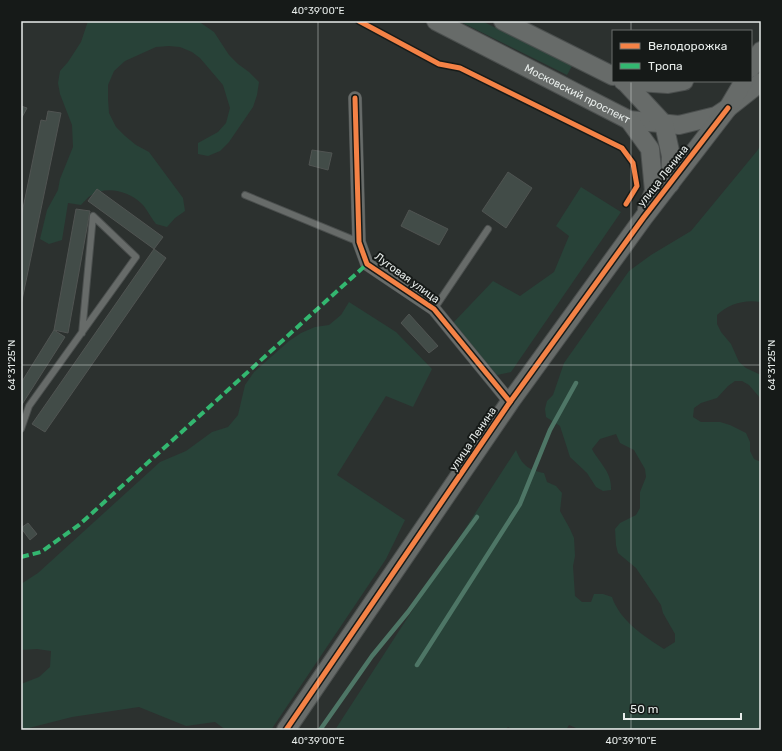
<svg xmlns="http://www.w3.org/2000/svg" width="782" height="751" font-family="Rubik,sans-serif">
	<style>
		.green { fill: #284238 }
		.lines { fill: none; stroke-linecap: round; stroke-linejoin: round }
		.stream { stroke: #4e7666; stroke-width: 4.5 }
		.building { fill: #424c48; stroke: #505452 }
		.lane-casing { stroke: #4b4f4e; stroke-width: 8 }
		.street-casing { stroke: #4b4f4e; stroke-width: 14 }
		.secondary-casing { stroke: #4b4f4e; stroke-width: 20 }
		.lane { stroke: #676b69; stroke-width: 6 }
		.street { stroke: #676b69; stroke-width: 13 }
		.secondary { stroke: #676b69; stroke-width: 18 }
		.quiet { stroke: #33b770; stroke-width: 4; stroke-dasharray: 8 4; stroke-linecap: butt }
		.cycleway-casing { stroke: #161a18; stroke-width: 8 }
		.cycleway { stroke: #f48246; stroke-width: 5 }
		.ticks { fill: none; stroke: #e7ecea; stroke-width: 1; stroke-opacity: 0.45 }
		.labels { text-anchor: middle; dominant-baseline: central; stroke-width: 4; stroke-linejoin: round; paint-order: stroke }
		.street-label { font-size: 11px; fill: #e7ecea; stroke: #161a18 }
		.neatline { fill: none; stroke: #e7ecea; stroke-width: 1.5 }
		.ticks-label { font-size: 10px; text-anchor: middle; fill: #e7ecea }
	</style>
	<rect width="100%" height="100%" fill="#2c312f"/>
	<g class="green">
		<path d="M88 21H198L214 32 229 55 238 64 249 72 259 82 257 95 253 107 229 142 220 151 208 156 198 154V143L218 132 226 123 230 108 223 85 200 58 192 52 180 47 169 46 156 47 125 61 114 71 108 85V99L109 113 116 127 125 136 136 145 149 152 183 198 185 211 175 218 167 227 156 224C151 218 147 209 142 204 129 191 106 185 90 196 87 198 84 202 81 205L68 203 62 240 49 244 40 239 47 210 58 190 60 179 73 147 72 125 60 94 58 83 60 71 68 62 81 42Z"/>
		<polygon points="459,21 482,21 572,66 567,75"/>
		<path d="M761 145V302C745 299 728 304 717 315V324L721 332 731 344 739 362 746 368 761 375V399L749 385 742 381H735L728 386 717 398 701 403 694 408 693 417 701 422H720L730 425 746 433 750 442V451L754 459 761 462V730H575L576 728 569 725 566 730H513L508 727 505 730H335L516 450C522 465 528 470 544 473L547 482 556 486 562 493 560 511 570 529 574 538 575 556 573 566 575 596 582 602H591L594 594H603L612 597C620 621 644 636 664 649L675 642V634L663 613 661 605 636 568 618 553 616 545 615 529 620 523 636 515 640 508V492L646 477 645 469 634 450 620 443 616 434 600 439 592 449C600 464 612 472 611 490L603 491 596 487 587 473 570 457 560 426 546 417 545 409 547 401 553 395 564 363 629 271 651 255 691 231 757 151Z"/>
		<polygon points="581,187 621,212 511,372 497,375 452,324 493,281 520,296 554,272 569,236 556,226"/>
		<polygon points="349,302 396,332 432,369 413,407 386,396 337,475 405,520 386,559 271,730 226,730 215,722 186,726 139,707 72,717 21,730 21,684 39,677 50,667 51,651 37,649 21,650 21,584 38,573 160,462 186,451 212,432 228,427 238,415 245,385 254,372 289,341 301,333 315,327 329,325 341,315"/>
	</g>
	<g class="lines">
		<g class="stream">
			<polyline points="417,665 520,504 550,430 576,383"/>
			<polyline points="320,730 372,656 408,612 477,517"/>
		</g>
	</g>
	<g class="building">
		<polygon points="21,106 27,108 21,119"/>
		<polygon points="48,111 61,113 21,305 21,218 41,120 46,121"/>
		<polygon points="312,150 332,153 328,170 309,165"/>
		<polygon points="508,172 532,188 506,228 482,211"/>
		<polygon points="97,189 163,237 154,249 88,201"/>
		<polygon points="76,209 90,211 68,333 54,330"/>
		<polygon points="409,210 448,229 439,245 401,226"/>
		<polygon points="154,249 166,258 45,432 32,424"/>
		<polygon points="409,314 438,346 429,353 401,323"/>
		<polygon points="54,330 65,337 21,406 21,383"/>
		<polygon points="28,523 37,534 30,540 21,528"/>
	</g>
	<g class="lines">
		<defs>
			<g id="lane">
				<polyline points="245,195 359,242"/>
				<polyline points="434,309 488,229"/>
				<polyline points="21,429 29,406 136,257 93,216 82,333"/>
			</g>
			<polyline id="street" points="355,98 359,242 367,264 434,309 510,402"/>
			<g id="secondary">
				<path id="s1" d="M436 21 629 120 679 125 716 116 728 108 761 82"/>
				<polyline points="503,21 613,76"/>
				<polyline points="751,68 761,51"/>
				<polyline points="623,81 668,84 684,81"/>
				<polyline points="625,82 664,124 671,156 670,184"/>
				<polyline points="629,120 650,149 654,191 647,209"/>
				<polyline points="286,730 510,402 644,217 728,108 744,81"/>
			</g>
		</defs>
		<use href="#lane" class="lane-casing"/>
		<use href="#street" class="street-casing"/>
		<use href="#secondary" class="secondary-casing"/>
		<use href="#lane" class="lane"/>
		<use href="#street" class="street"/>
		<use href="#secondary" class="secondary"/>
		<polyline class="quiet" points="21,557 41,552 79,525 367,264"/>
		<defs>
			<g id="cycleway">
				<polyline points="359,21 439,64 460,68 622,148 633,163 637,186 626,204"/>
				<polyline points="355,98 359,242 367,264 434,309 510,402"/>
				<polyline points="286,730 510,402 644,217 728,108"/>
			</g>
		</defs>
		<use href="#cycleway" class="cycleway-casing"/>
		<use href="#cycleway" class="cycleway"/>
	</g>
	<path class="ticks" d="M318 21V730M631 21V31M631 81V730M21 365H761M21 729H761"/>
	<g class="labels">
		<g class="street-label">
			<text stroke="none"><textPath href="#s1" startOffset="159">Московский проспект</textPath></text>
			<text transform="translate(663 176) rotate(-52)">улица Ленина</text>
			<text transform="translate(407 278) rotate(36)">Луговая улица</text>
			<text transform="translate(473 439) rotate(-56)">улица Ленина</text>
		</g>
	</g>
	<rect width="782" height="751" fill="none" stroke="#161a18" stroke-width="44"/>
	<rect x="612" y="30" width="140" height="52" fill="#161a18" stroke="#6a6e6c"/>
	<rect x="620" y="43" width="20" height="6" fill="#f48246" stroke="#6a6e6c"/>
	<text x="648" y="50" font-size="12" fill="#e7ecea">Велодорожка</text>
	<rect x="620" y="63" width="20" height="6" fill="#33b770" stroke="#6a6e6c"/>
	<text x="648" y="70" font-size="12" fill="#e7ecea">Тропа</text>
	<path d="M624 713v6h117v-6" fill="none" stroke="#e7ecea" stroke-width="2"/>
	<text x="630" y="713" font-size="12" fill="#e7ecea" stroke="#161a18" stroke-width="3" paint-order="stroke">50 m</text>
	<rect x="22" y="22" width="738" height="707" class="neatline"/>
	<g class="ticks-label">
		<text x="318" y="14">40°39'00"E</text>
		<text transform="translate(11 365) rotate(-90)" y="4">64°31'25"N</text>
		<text transform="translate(771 365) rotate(-90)" y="4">64°31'25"N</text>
		<text x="318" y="744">40°39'00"E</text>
		<text x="631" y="744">40°39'10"E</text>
	</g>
</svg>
